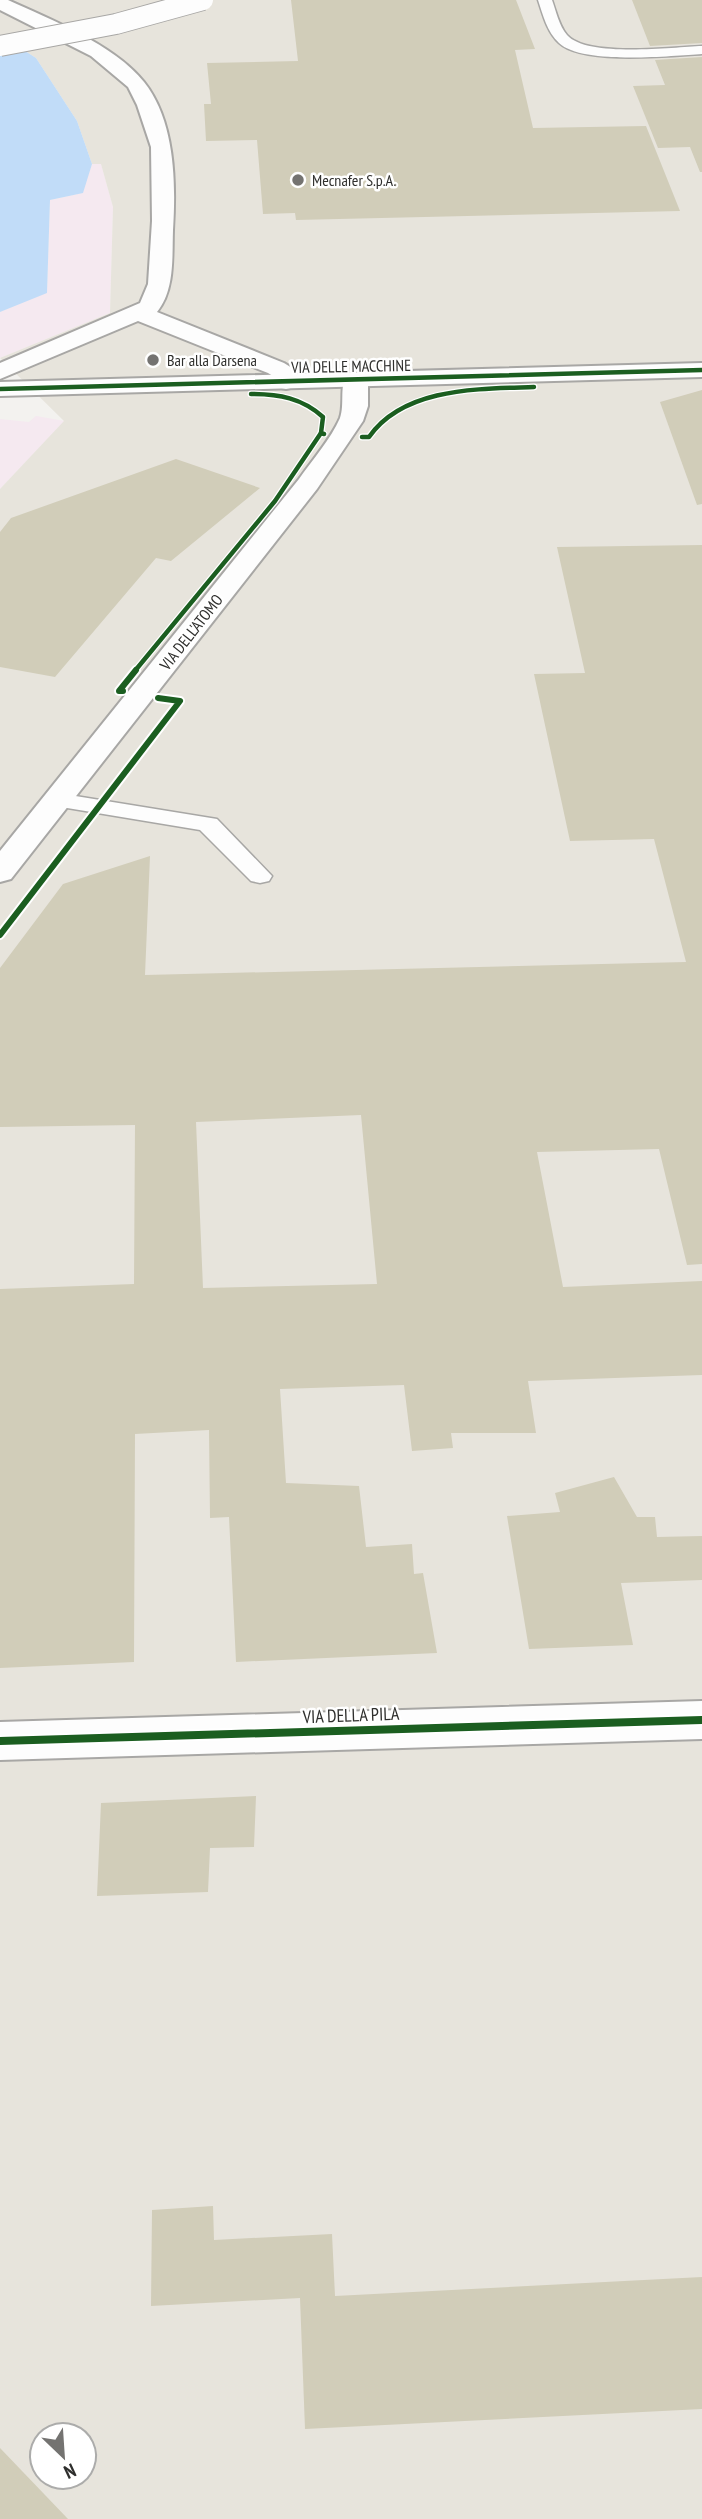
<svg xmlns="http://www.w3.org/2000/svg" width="702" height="2519" font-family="'PT Sans Narrow',sans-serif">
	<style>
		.commercial { fill: #f5e9f0 }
		.built { fill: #e7e4dc; fill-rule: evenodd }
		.water { fill: #c1dcf8 }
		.building { fill: #d1cdb9; fill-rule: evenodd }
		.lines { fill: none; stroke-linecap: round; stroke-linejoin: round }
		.service-casing { stroke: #a8a7a5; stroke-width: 3 }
		.minor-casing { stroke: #a8a7a5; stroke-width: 4 }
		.tertiary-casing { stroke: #a8a7a5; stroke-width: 4 }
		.service { fill: #fdfdfd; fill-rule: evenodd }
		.minor { fill: #fdfdfd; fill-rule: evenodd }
		.tertiary { fill: #fdfdfd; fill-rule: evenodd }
		.tertiary-bridge-casing { stroke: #a8a7a5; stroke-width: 22; stroke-linecap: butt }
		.tertiary-bridge { stroke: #fdfdfd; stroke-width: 20 }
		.cycleway-far2-casing { stroke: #fff; stroke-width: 7 }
		.cycleway-far1-casing { stroke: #fff; stroke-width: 10 }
		.cycleway-casing { stroke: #fff; stroke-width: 12 }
		.cycleway-far2 { stroke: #1b5e20; stroke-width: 4.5 }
		.cycleway-far1 { stroke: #1b5e20; stroke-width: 6 }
		.cycleway { stroke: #1b5e20; stroke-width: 8 }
		.poi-dot { fill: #747371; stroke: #fff; stroke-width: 2.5 }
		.labels { text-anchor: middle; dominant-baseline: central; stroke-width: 5; stroke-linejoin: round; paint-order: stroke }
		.far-poi-label { font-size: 16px; fill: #2f2f2d; stroke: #fff; text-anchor: start }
		.far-street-label { font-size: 16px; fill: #2f2f2d; stroke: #fff }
		.street-label { font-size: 18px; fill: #2f2f2d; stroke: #fff }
	</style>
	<rect width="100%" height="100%" fill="#f3f2ef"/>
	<g class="commercial">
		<polygon points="92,164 101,164 113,207 110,313 0,358 0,312 47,292 50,200 82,193"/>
		<polygon points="36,416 65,421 0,489 0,419 29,422"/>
	</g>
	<path class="built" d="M0 0H702V2519H0V489L64 421 0 358 110 313 113 207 101 164H92L77 121 36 58 0 35ZM42 2435H84V2477H42Z"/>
	<polygon class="water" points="0,35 36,58 77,121 92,164 83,193 50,200 47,293 0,312"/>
	<g class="building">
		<polygon points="291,0 516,0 535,49 515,50 533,128 646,126 680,211 296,220 295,213 263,214 257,140 206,141 204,104 211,104 207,63 298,61"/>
		<polygon points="632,0 702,0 702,43 650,46"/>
		<polygon points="702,57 702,172 700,172 690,147 658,148 633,86 665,85 655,60"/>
		<polygon points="702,390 702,504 697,505 660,402"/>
		<polygon points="176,459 260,488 171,561 156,558 55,677 0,667 0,532 11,518"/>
		<path d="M702 545V1264L687 1265 659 1149 537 1152 563 1287 702 1281V1375L528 1381 536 1433H451L453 1448 412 1451 404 1385 280 1389 286 1483 359 1486 366 1547 412 1544 414 1574 423 1573 437 1653 236 1662 229 1517 210 1518 209 1430 135 1434 134 1662 0 1668V1289L134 1284 135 1125 0 1127V968L63 884 150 856 145 975 686 962 654 839 570 841 534 674 585 673 557 547ZM361 1115 377 1284 203 1288 196 1122Z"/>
		<polygon points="614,1477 637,1517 655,1517 657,1537 702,1536 702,1580 621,1583 633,1645 529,1649 507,1516 560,1512 555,1493"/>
		<polygon points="256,1796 254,1847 210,1848 208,1892 97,1896 101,1803"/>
		<polygon points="213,2206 214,2240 332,2234 335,2296 702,2277 702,2409 305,2429 300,2298 151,2306 152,2210"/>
		<polygon points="0,2448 68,2519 0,2519"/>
	</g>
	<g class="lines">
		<defs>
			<g id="service">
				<path d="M538 0H552C556 11 559 26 567 35 587 58 673 47 702 46V54C670 56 582 65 559 43 547 32 543 15 538 0Z"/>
				<polygon points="57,793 217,819 272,876 269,881 260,883 251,881 200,830 49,805 45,800 49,795"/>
			</g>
			<g id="minor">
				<path d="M0 0H8C50 19 115 45 144 82 175 121 176 182 173 230 172 257 175 290 157 312L284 363 292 368 298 382 295 387 286 389 277 387 273 376 268 373 138 321 0 379V363L140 303 148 284 152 221 151 147 137 105 128 87 91 56 0 10Z"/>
				<path d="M356 373 365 375 368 380V406L363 421 317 489 11 879 0 882V851L299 479C312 460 331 439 340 418 345 404 339 386 347 375Z"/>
				<polygon points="702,1701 702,1739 0,1760 0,1722"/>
			</g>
			<polygon id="tertiary" points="702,363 702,377 0,396 0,382"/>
		</defs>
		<use href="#service" class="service-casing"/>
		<use href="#minor" class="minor-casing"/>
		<use href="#tertiary" class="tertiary-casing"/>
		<use href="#service" class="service"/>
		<use href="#minor" class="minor"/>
		<use href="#tertiary" class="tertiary"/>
		<defs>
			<polyline id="tertiary-bridge" points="0,46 116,24 203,0"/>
		</defs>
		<use href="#tertiary-bridge" class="tertiary-bridge-casing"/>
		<use href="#tertiary-bridge" class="tertiary-bridge"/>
		<defs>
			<g id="cycleway-far2">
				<polyline points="0,389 702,370"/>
				<path d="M251 394C279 394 302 398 323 417L321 433 324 434"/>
				<path d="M362 437H369C404 387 479 389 534 387"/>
				<polyline points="134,672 275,501 321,433"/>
			</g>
			<g id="cycleway-far1">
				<polyline points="123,691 119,691 136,670"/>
				<polyline points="0,935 180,701 158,698"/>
			</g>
			<polyline id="cycleway" points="0,1741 702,1720"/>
		</defs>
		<use href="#cycleway-far2" class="cycleway-far2-casing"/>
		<use href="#cycleway-far1" class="cycleway-far1-casing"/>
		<use href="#cycleway" class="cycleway-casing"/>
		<use href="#cycleway-far2" class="cycleway-far2"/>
		<use href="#cycleway-far1" class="cycleway-far1"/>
		<use href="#cycleway" class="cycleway"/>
	</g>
	<g class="poi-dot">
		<circle cx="298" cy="180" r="7"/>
		<circle cx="153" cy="360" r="7"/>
	</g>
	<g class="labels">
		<g class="far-poi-label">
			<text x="312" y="180">Mecnafer S.p.A.</text>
			<text x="167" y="360">Bar alla Darsena</text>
		</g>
		<g class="far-street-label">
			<text transform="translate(351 366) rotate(-1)">VIA DELLE MACCHINE</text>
			<text transform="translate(191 632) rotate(-52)">VIA DELL'ATOMO</text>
		</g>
		<g class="street-label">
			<text transform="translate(351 1715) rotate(-2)">VIA DELLA PILA</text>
		</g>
	</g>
	<g transform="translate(63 2456) rotate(155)"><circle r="33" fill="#ffffff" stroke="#acacab" stroke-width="2"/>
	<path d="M0-5L12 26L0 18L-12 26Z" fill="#747371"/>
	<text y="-10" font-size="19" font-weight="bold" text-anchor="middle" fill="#2f2f2d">N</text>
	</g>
</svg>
